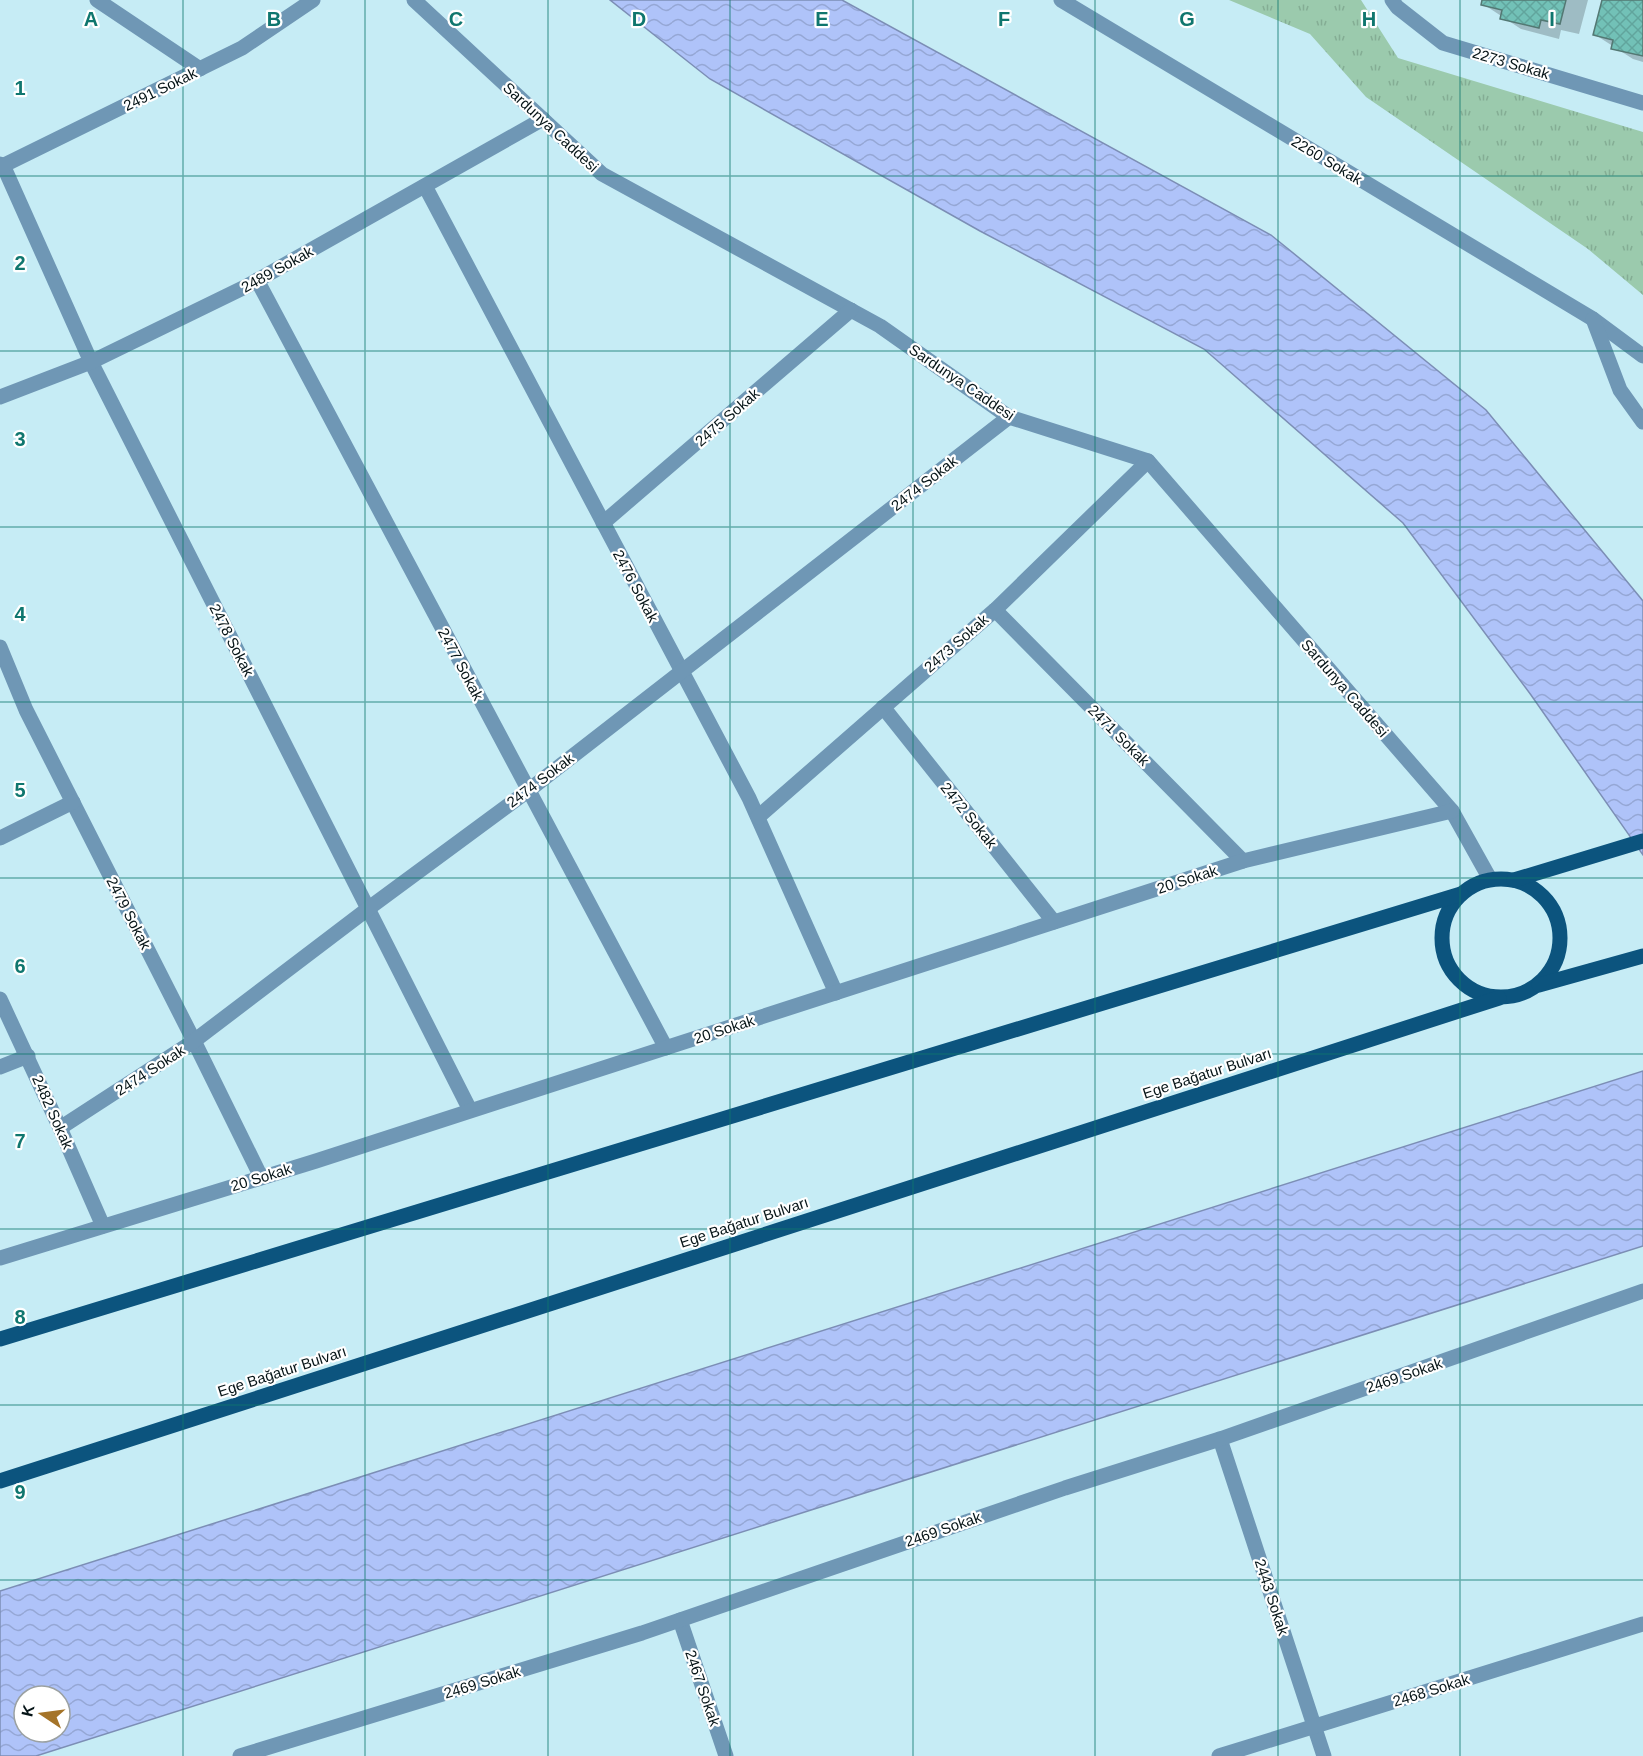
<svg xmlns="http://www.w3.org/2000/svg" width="1643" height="1756" font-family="Arial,sans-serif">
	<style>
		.park { fill: url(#park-tufts) }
		.water { fill: url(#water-waves); stroke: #7c8eb5; stroke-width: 1.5; fill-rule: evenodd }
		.shadow { fill: #0003 }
		.building { fill: url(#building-cross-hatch); stroke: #537873; stroke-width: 1.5 }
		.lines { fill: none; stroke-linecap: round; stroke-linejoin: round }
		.minor { stroke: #6f97b5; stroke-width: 15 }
		.major { stroke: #0c547e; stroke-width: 15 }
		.grid { fill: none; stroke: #0f766e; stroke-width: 1.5; stroke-opacity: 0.55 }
		.labels { text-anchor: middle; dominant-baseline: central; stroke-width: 4.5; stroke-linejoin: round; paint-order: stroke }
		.street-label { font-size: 15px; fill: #061417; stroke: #fff }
		.grid-label { font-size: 20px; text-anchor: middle; font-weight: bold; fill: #0f766e; stroke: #fff; stroke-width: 4.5; stroke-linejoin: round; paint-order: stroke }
	</style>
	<defs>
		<pattern id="park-tufts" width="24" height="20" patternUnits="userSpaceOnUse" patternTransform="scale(1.5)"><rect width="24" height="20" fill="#9bcaad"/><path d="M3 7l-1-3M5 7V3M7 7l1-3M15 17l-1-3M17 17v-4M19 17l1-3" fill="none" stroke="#84ad94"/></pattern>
		<pattern id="water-waves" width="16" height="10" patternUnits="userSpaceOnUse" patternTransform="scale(1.5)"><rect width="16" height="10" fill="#afc3f9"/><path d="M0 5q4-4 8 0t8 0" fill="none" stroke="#95a7d5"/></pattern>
		<pattern id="building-cross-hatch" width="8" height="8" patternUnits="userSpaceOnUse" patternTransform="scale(1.5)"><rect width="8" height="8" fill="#72c1b7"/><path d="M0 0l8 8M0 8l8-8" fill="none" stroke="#61a59d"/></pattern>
	</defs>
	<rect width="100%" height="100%" fill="#c6ecf5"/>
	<polygon class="park" points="1229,0 1361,0 1398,58 1643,132 1643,295 1588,249 1366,97 1310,34"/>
	<g class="water">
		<polygon points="610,0 842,0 1271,235 1486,410 1643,601 1643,855 1531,695 1403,523 1204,349 980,231 710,79"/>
		<path d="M1643 1071V1246L36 1756H0V1591ZM24 1696H60V1732H24Z"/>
	</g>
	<g class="shadow">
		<polygon points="1484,0 1588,0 1579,34 1561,30 1559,39 1521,29 1483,4"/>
		<polygon points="1603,0 1643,0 1643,62 1633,59 1594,34"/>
	</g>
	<g class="building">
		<polygon points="1482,0 1566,0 1560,24 1541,20 1539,28 1500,19 1502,10 1481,5"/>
		<polygon points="1602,0 1643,0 1643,56 1611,49 1613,40 1593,35"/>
	</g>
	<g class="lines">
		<g class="minor">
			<polyline points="97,0 200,69"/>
			<polyline points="414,0 602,174 880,326 1009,417 1148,461 1452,811 1490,879"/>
			<polyline points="1061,0 1593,319 1643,356"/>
			<polyline points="1392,0 1397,7 1443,43 1643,103"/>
			<polyline points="0,164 3,165 91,362 470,1110"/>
			<polyline points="0,167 242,48 313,0"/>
			<polyline points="425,186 749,798 836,993"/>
			<polyline points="257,280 666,1048"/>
			<polyline points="1593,319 1620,390 1643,422"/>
			<polyline points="0,397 91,362 247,286 543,119"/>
			<polyline points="603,523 851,310"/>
			<polyline points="995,610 1243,861"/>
			<polyline points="0,647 26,710 194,1041 261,1177"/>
			<polyline points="883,707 1054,922"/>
			<polyline points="758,817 995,610 1148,461"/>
			<polyline points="0,838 73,802"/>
			<polyline points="0,999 60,1128 103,1226"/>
			<polyline points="0,1067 28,1056"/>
			<polyline points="60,1128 194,1041 369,908 529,790 1009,417"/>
			<polyline points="0,1258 316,1161 1243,861 1452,811"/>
			<polyline points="1220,1439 1324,1756"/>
			<polyline points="680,1620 726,1756"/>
			<polyline points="240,1756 642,1633 1065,1488 1220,1439 1643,1291"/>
			<polyline points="1219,1756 1643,1624"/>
		</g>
		<g class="major">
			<circle cx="1501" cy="938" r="59"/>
			<polyline points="1514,880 1643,841"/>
			<polyline points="1539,985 1643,956"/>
			<polyline points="0,1339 1461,894"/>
			<polyline points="0,1481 1499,998"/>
		</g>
	</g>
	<path class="grid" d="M183 0V1756M365 0V1756M548 0V1756M730 0V1756M913 0V1756M1095 0V1756M1278 0V1756M1460 0V1756M0 176H1643M0 351H1643M0 527H1643M0 702H1643M0 878H1643M0 1054H1643M0 1229H1643M0 1405H1643M0 1580H1643"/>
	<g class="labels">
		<g class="street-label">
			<text transform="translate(1511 63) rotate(16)">2273 Sokak</text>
			<text transform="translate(160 89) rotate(-26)">2491 Sokak</text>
			<text transform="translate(551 127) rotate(43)">Sardunya Caddesi</text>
			<text transform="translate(1327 160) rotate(31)">2260 Sokak</text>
			<text transform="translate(277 269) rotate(-29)">2489 Sokak</text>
			<text transform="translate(962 382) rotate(34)">Sardunya Caddesi</text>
			<text transform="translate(727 417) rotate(-41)">2475 Sokak</text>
			<text transform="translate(924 483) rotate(-38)">2474 Sokak</text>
			<text transform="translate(636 586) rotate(62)">2476 Sokak</text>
			<text transform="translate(232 640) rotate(63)">2478 Sokak</text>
			<text transform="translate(956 643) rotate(-41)">2473 Sokak</text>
			<text transform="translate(461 664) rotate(62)">2477 Sokak</text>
			<text transform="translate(1345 688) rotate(49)">Sardunya Caddesi</text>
			<text transform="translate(1119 735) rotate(45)">2471 Sokak</text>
			<text transform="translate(540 780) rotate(-37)">2474 Sokak</text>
			<text transform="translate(969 815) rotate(51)">2472 Sokak</text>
			<text transform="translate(1187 879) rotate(-18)">20 Sokak</text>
			<text transform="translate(129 913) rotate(63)">2479 Sokak</text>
			<text transform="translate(724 1029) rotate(-18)">20 Sokak</text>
			<text transform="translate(150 1070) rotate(-33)">2474 Sokak</text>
			<text transform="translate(1207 1073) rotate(-18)">Ege Bağatur Bulvarı</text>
			<text transform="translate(53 1112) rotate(66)">2482 Sokak</text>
			<text transform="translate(261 1177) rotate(-17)">20 Sokak</text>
			<text transform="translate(744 1222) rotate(-18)">Ege Bağatur Bulvarı</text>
			<text transform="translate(282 1371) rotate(-18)">Ege Bağatur Bulvarı</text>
			<text transform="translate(1404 1375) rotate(-19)">2469 Sokak</text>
			<text transform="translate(943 1529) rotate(-19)">2469 Sokak</text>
			<text transform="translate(1272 1597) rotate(72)">2443 Sokak</text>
			<text transform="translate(482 1682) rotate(-17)">2469 Sokak</text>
			<text transform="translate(703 1688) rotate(71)">2467 Sokak</text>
			<text transform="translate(1431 1690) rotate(-17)">2468 Sokak</text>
		</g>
	</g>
	<g class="grid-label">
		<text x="91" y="26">A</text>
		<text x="274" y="26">B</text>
		<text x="456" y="26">C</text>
		<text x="639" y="26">D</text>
		<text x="822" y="26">E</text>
		<text x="1004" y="26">F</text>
		<text x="1187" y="26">G</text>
		<text x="1369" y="26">H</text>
		<text x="1552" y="26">I</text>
		<text x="20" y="95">1</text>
		<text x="20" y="270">2</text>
		<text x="20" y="446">3</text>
		<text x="20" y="621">4</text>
		<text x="20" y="797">5</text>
		<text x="20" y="973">6</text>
		<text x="20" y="1148">7</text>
		<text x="20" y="1324">8</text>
		<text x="20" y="1499">9</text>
	</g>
	<g transform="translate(42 1714) rotate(283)"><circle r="28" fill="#ffffff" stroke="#9ba1a2" stroke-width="1.5"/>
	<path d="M0-4.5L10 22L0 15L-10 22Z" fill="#a57429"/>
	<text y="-9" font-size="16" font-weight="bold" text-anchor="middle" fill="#061417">K</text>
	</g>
</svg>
